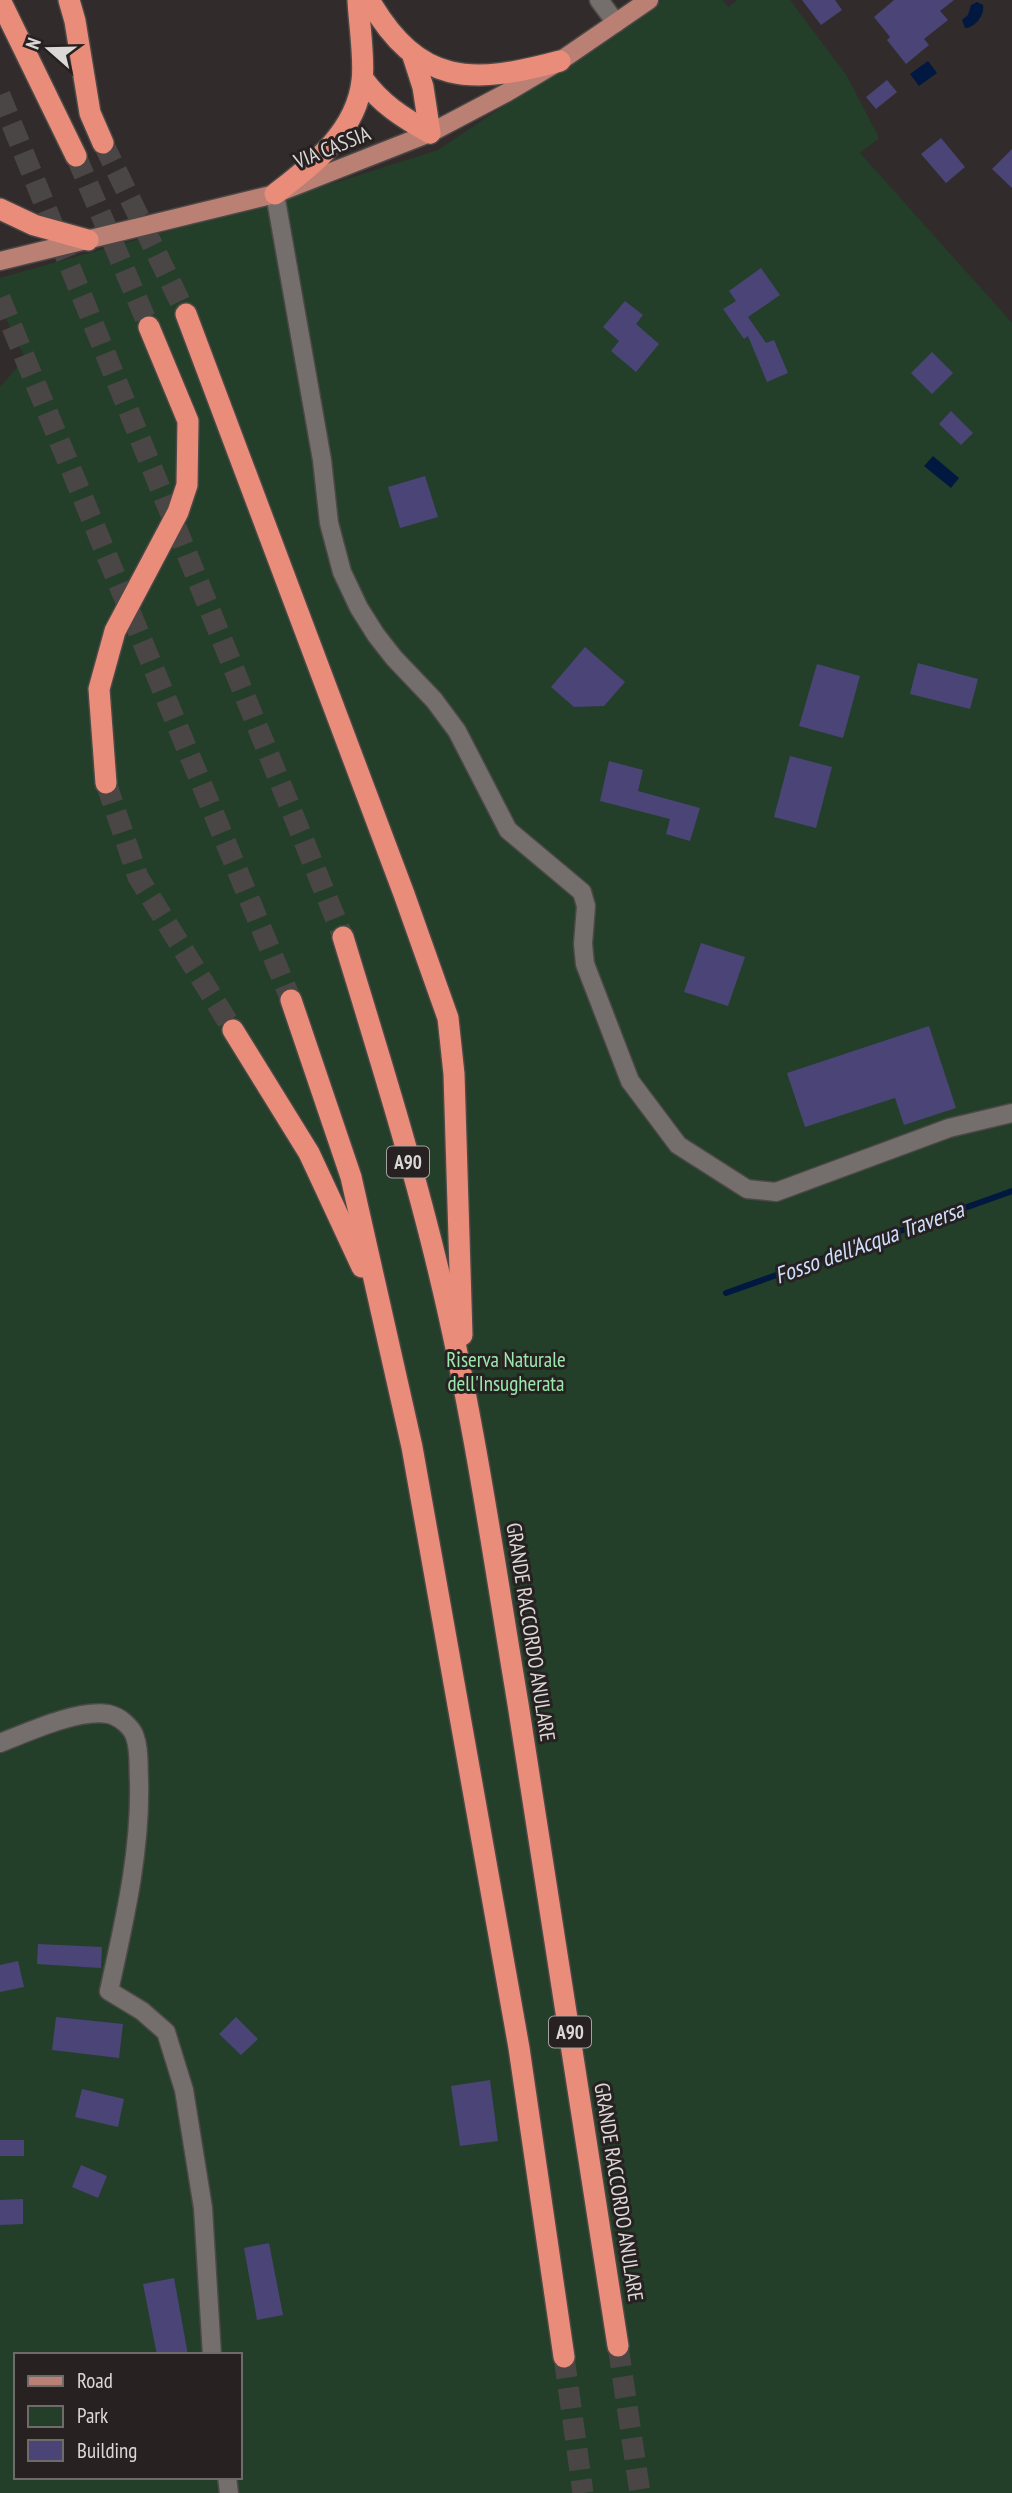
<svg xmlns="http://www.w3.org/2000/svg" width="1012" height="2493" font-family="'PT Sans Narrow',sans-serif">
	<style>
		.green { fill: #233f2a; fill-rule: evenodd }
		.water { fill: #011840 }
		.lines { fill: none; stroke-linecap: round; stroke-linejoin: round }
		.stream { stroke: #011840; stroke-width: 6 }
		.building { fill: #4a4477 }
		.highway-tunnel { stroke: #4a4645; stroke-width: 21; stroke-dasharray: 21 10; stroke-linecap: butt }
		.minor-casing { stroke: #4b4846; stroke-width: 21 }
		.major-casing { stroke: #4b4846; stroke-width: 21 }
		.highway-casing { stroke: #4b4846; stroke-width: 24 }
		.minor { stroke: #746e6c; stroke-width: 18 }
		.major { stroke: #bb8074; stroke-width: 18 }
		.highway { stroke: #ea8c7a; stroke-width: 21 }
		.labels { text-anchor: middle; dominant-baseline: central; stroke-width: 6; stroke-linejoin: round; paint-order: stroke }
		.shield { fill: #272221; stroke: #a5a1a0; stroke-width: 2 }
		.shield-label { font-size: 19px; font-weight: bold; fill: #dbd8d7 }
		.street-label { font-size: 21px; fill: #dbd8d7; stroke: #272221 }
		.park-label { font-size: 21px; fill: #9ae8ad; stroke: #272221 }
		.water-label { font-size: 23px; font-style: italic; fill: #cee0fe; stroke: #272221 }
	</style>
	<rect width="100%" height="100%" fill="#312c2b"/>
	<path class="green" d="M662 0H722L729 7 737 0H790L847 76 879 138 860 153 1012 323V2493H0V387L25 358 0 306V278L290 197 438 150ZM16 2355H240V2477H16Z"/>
	<g class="water">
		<path d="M977 2 983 5C985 15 975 28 965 28L962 20 968 15 971 5Z"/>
		<polygon points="928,61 937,73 919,86 910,74"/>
		<polygon points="933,456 959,478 951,488 924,466"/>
	</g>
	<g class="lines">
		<polyline class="stream" points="726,1293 1012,1191"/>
	</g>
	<g class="building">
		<polygon points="802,0 835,0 842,10 821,25"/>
		<polygon points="894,0 954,0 940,11 948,20 924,39 929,45 906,64 887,40 890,37 874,17"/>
		<polygon points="887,80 897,92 876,109 866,97"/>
		<polygon points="941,138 965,167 946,183 921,154"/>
		<polygon points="1012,149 1012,188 992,169"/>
		<polygon points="761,268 780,295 748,317 766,343 774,340 788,373 767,382 748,336 744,339 723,309 736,301 729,291"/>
		<polygon points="625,301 643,315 636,324 659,344 636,372 611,351 619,341 603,327"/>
		<polygon points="932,352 953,373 932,394 911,373"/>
		<polygon points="951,411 973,433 961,445 939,424"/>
		<polygon points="425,476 438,517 400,528 388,487"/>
		<polygon points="585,647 625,682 604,706 574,707 551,687"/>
		<polygon points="918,663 978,679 970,709 910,694"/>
		<polygon points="817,664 860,676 843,738 799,726"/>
		<polygon points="790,756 832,767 816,828 774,817"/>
		<polygon points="609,761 643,770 638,791 700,808 690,841 666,834 670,819 600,801"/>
		<polygon points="701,943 745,957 728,1006 684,992"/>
		<polygon points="929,1026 956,1108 904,1125 895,1098 805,1127 787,1073"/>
		<polygon points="38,1944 102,1947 101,1968 37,1964"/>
		<polygon points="18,1961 24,1987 0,1992 0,1965"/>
		<polygon points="56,2017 123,2024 119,2058 52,2050"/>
		<polygon points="236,2017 258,2039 241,2055 219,2034"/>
		<polygon points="490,2080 498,2141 460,2146 451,2086"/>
		<polygon points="82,2089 124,2099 118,2127 75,2117"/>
		<rect x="0" y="2140" width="24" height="16"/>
		<polygon points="81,2165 107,2176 98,2198 72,2187"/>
		<polygon points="23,2199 23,2224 0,2225 0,2200"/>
		<polygon points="269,2243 283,2315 257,2320 244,2248"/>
		<polygon points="174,2278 188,2355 157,2355 143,2284"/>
	</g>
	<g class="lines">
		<g class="highway-tunnel">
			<polyline points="0,95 343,937"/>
			<polyline points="103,143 186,314"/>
			<polyline points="76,156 149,327"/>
			<polyline points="0,298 291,1000"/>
			<polyline points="106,783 138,877 233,1030"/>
			<polyline points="618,2346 640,2493"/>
			<polyline points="564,2357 583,2493"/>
		</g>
		<defs>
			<g id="minor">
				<polyline points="599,0 616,23"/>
				<polyline points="275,194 322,460 329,523 342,572 359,608 376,635 394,658 434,700 457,731 508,830 582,892 586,906 583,944 585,964 630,1081 678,1145 747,1189 776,1192 949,1128 1012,1113"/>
				<path d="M0 1743C28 1732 78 1709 108 1714 119 1716 132 1727 135 1737 140 1751 138 1766 139 1780 141 1852 124 1922 109 1991L142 2011 166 2032 184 2090 203 2208 212 2355"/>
				<polyline points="227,2477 229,2493"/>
			</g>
			<polyline id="major" points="0,261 275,194 430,133 506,93 560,61 649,0"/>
			<g id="highway">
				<polyline points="0,0 76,156"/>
				<polyline points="69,0 75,21 90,113 103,143"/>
				<path d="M369 0C419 86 471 85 560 61"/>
				<polyline points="413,56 423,87 430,133"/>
				<path d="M363 79C381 104 402 117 430 133"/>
				<path d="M275 194C312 165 356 133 362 81 365 60 359 23 358 0"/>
				<polyline points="0,209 34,225 88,240"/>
				<polyline points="186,314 404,894 448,1018 454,1074 462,1335"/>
				<polyline points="106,783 99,689 115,631 178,512 187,485 188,421 149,327"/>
				<path d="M343 937C377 1049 413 1163 440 1277 474 1418 494 1561 518 1704 552 1918 585 2132 618 2346"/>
				<polyline points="291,1000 351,1177 412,1447 519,2048 564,2357"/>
				<polyline points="233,1030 309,1153 362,1267"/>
			</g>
		</defs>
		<use href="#minor" class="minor-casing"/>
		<use href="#major" class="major-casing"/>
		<use href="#highway" class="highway-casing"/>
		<use href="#minor" class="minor"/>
		<use href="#major" class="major"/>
		<use href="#highway" class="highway"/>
	</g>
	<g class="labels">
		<g class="shield">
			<rect x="387" y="1146.5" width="42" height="31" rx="5"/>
			<rect x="549" y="2016.5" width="42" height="31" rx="5"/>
		</g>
		<g class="shield-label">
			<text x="408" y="1162">A90</text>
			<text x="570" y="2032">A90</text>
		</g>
		<g class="street-label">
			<text transform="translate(332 147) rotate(-22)">VIA CASSIA</text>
			<text transform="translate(531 1632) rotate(81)">GRANDE RACCORDO ANULARE</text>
			<text transform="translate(619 2192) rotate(81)">GRANDE RACCORDO ANULARE</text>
		</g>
		<g class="park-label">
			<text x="506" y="1359">Riserva Naturale<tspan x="506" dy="24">dell'Insugherata</tspan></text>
		</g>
		<g class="water-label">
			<text transform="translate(869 1242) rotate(-20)">Fosso dell'Acqua Traversa</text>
		</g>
	</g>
	<rect x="14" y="2353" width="228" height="126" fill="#272221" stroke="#6f6b6a" stroke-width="2"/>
	<rect x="28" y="2376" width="35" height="10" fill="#bb8074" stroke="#6f6b6a" stroke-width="2"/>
	<text x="77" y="2388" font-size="21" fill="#dbd8d7">Road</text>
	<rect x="28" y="2406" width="35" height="21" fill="#233f2a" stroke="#6f6b6a" stroke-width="2"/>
	<text x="77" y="2423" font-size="21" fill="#dbd8d7">Park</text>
	<rect x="28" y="2440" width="35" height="21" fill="#4a4477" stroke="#6f6b6a" stroke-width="2"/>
	<text x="77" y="2458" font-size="21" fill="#dbd8d7">Building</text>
	<g transform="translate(49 49) rotate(290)" stroke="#272221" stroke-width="5" paint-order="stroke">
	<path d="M0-5L12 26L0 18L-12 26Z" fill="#dbd8d7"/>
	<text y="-10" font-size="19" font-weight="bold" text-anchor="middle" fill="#dbd8d7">N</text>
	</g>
</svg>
